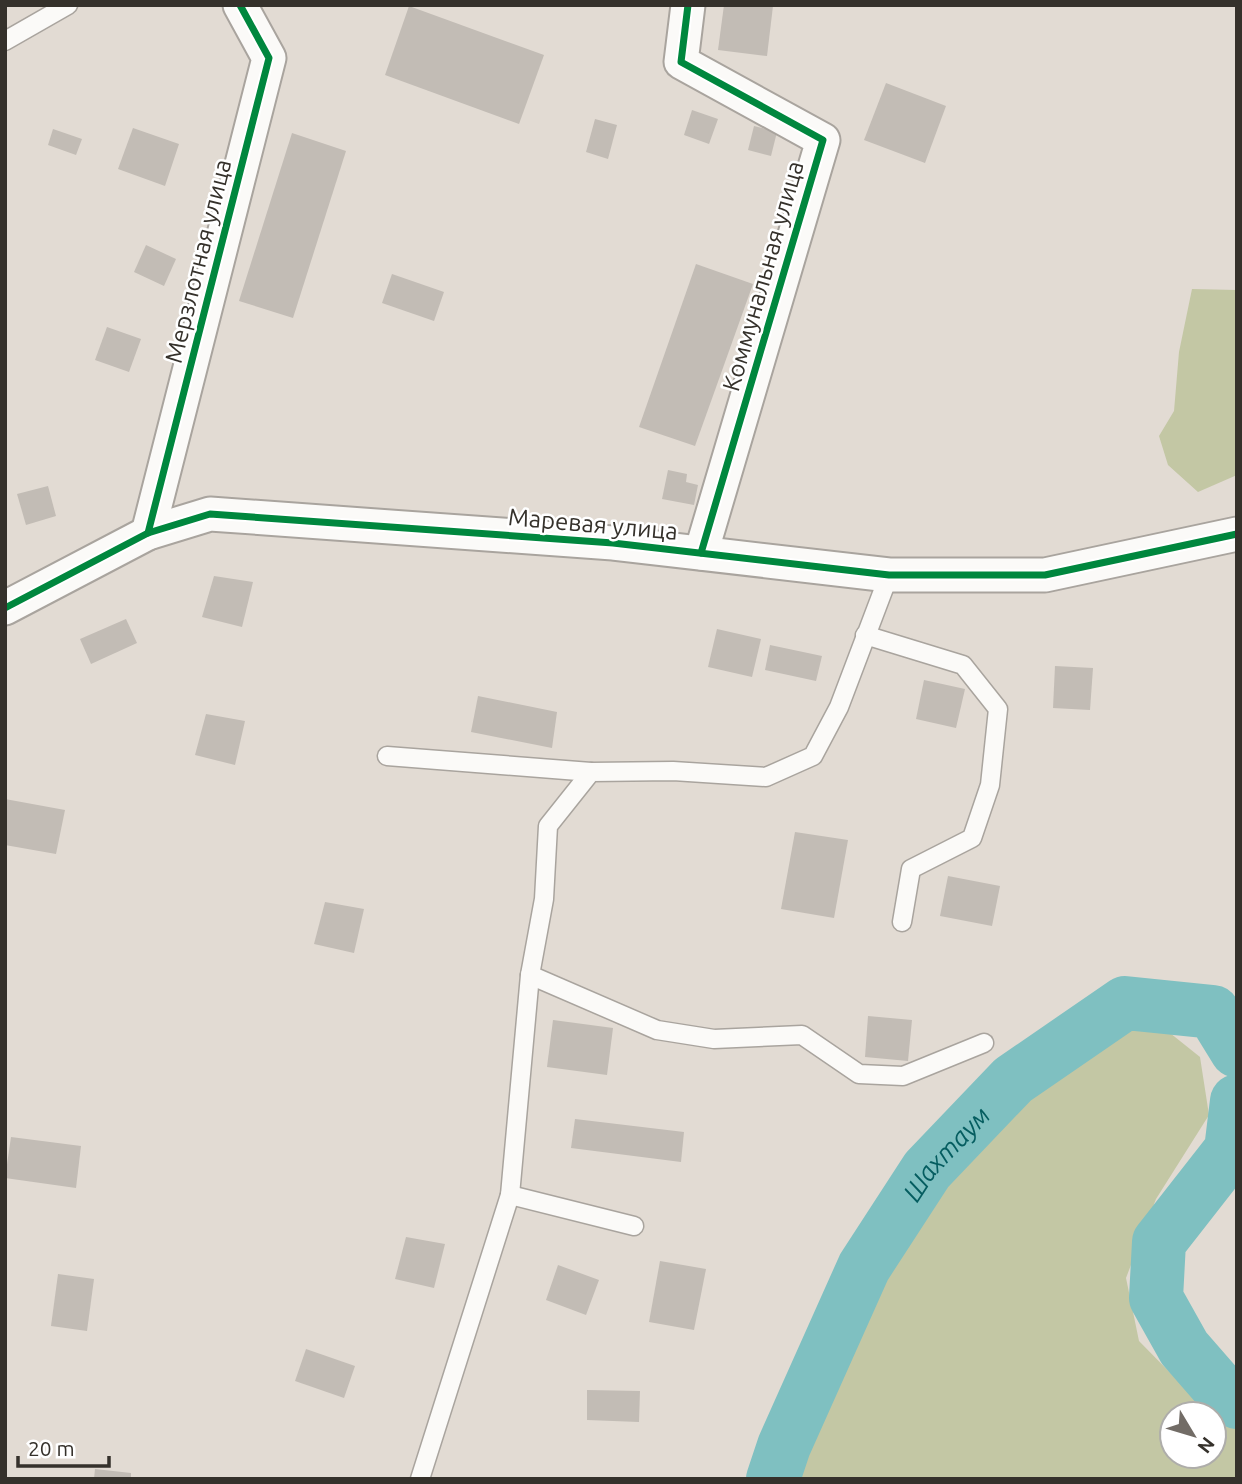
<svg xmlns="http://www.w3.org/2000/svg" width="1242" height="1484" font-family="Ubuntu,sans-serif">
	<style>
		.green { fill: #c3c7a4; fill-rule: evenodd }
		.lines { fill: none; stroke-linecap: round; stroke-linejoin: round }
		.river { stroke: #7fc0c1; stroke-width: 54 }
		.building { fill: #c2bcb5 }
		.service-casing { stroke: #a9a49e; stroke-width: 21 }
		.minor-casing { stroke: #a9a49e; stroke-width: 37 }
		.service { stroke: #fbfaf8; stroke-width: 18 }
		.minor { stroke: #fbfaf8; stroke-width: 33 }
		.cycleway-casing { stroke: #fff; stroke-width: 11 }
		.cycleway { stroke: #00873e; stroke-width: 7 }
		.labels { text-anchor: middle; dominant-baseline: central; stroke-width: 5; stroke-linejoin: round; paint-order: stroke }
		.street-label { font-size: 24px; fill: #35312b; stroke: #fff }
		.water-label { font-size: 26px; font-style: italic; fill: #055d60; stroke: #fff }
	</style>
	<rect width="100%" height="100%" fill="#e2dbd3"/>
	<g class="green">
		<polygon points="1192,289 1237,290 1237,475 1198,492 1168,465 1159,436 1174,411 1179,352"/>
		<path d="M1155 1021 1200 1057 1209 1115 1156 1199 1126 1278 1139 1341 1196 1399 1237 1427V1479H799L846 1359 919 1211 1024 1097 1112 1031ZM1172 1414H1214V1456H1172Z"/>
	</g>
	<g class="lines">
		<g class="river">
			<polyline points="1237,1101 1231,1150 1159,1242 1156,1298 1184,1348 1218,1387 1237,1402"/>
			<path id="s1" d="M773 1479 784 1446 864 1267 927 1170 1013 1080 1125 1003 1213 1012 1237 1051"/>
		</g>
	</g>
	<g class="building">
		<polygon points="724,5 773,6 767,56 718,50"/>
		<polygon points="409,6 544,55 519,124 385,75"/>
		<polygon points="886,83 946,106 925,163 864,140"/>
		<polygon points="692,110 718,119 709,144 684,135"/>
		<polygon points="595,119 617,125 608,159 586,152"/>
		<polygon points="754,126 777,132 771,156 748,150"/>
		<polygon points="133,128 179,144 165,186 118,169"/>
		<polygon points="53,129 82,139 76,155 48,145"/>
		<polygon points="292,133 346,151 293,318 239,301"/>
		<polygon points="146,245 176,259 164,286 134,272"/>
		<polygon points="696,264 753,284 695,446 639,427"/>
		<polygon points="392,274 444,292 434,321 382,303"/>
		<polygon points="107,327 141,339 129,372 95,360"/>
		<polygon points="668,470 687,474 686,482 698,485 694,505 662,499"/>
		<polygon points="48,486 56,516 26,525 17,494"/>
		<polygon points="214,576 253,582 242,627 202,617"/>
		<polygon points="126,619 137,643 91,664 80,639"/>
		<polygon points="717,629 761,639 752,677 708,667"/>
		<polygon points="770,645 822,656 816,681 765,670"/>
		<polygon points="1055,666 1093,668 1090,710 1053,708"/>
		<polygon points="924,680 965,689 956,728 916,719"/>
		<polygon points="478,696 557,712 552,748 471,732"/>
		<polygon points="206,714 245,721 235,765 195,755"/>
		<polygon points="5,799 65,810 56,854 5,845"/>
		<polygon points="795,832 848,840 834,918 781,909"/>
		<polygon points="948,876 1000,886 992,926 940,916"/>
		<polygon points="325,902 364,909 354,953 314,944"/>
		<polygon points="868,1016 912,1020 908,1061 865,1057"/>
		<polygon points="553,1020 613,1028 607,1075 547,1067"/>
		<polygon points="575,1119 684,1132 681,1162 571,1148"/>
		<polygon points="11,1137 81,1146 76,1188 5,1178"/>
		<polygon points="406,1237 445,1244 434,1288 395,1279"/>
		<polygon points="660,1261 706,1269 694,1330 649,1322"/>
		<polygon points="558,1265 599,1280 586,1315 546,1300"/>
		<polygon points="58,1274 94,1279 87,1331 51,1326"/>
		<polygon points="306,1349 355,1366 344,1398 295,1381"/>
		<polygon points="587,1390 640,1391 639,1422 587,1420"/>
		<polygon points="95,1469 131,1473 131,1479 94,1479"/>
	</g>
	<g class="lines">
		<defs>
			<g id="service">
				<polyline points="5,41 68,5"/>
				<polyline points="889,575 839,707 813,756 766,777 673,771 591,772 548,826 544,899 530,975 657,1030 714,1039 802,1035 859,1074 903,1076 984,1043"/>
				<polyline points="865,635 963,665 998,709 990,785 972,838 911,869 902,922"/>
				<polyline points="387,756 591,772"/>
				<polyline points="510,1195 634,1226"/>
				<polyline points="420,1479 510,1195 530,975"/>
			</g>
			<g id="minor">
				<polyline points="688,5 681,62 823,140 701,553"/>
				<polyline points="148,533 269,58 240,5"/>
				<polyline points="5,608 148,533 210,514 613,543 889,575 1045,575 1237,534"/>
			</g>
		</defs>
		<use href="#service" class="service-casing"/>
		<use href="#minor" class="minor-casing"/>
		<use href="#service" class="service"/>
		<use href="#minor" class="minor"/>
		<defs>
			<g id="cycleway">
				<polyline points="688,5 681,62 823,140 701,553"/>
				<polyline points="148,533 269,58 240,5"/>
				<polyline points="5,608 148,533 210,514 613,543 889,575 1045,575 1237,534"/>
			</g>
		</defs>
		<use href="#cycleway" class="cycleway-casing"/>
		<use href="#cycleway" class="cycleway"/>
	</g>
	<g class="labels">
		<g class="street-label">
			<text transform="translate(198 261) rotate(-76)">Мерзлотная улица</text>
			<text transform="translate(763 276) rotate(-74)">Коммунальная улица</text>
			<text transform="translate(593 524) rotate(5)">Маревая улица</text>
		</g>
		<g class="water-label">
			<text stroke="none"><textPath href="#s1" startOffset="371">Шахтаум</textPath></text>
		</g>
	</g>
	<rect width="1242" height="1484" fill="none" stroke="#35312b" stroke-width="14"/>
	<g transform="translate(1193 1435) rotate(128)"><circle r="33" fill="#ffffff" stroke="#aeadaa" stroke-width="2"/>
	<path d="M0-5L12 26L0 18L-12 26Z" fill="#726c66"/>
	<text y="-10" font-size="19" font-weight="bold" text-anchor="middle" fill="#35312b">N</text>
	</g>
	<path d="M18 1456v10h91v-10" fill="none" stroke="#35312b" stroke-width="3.5"/>
	<text x="28" y="1456" font-size="21" fill="#35312b" stroke="#ffffff" stroke-width="5" paint-order="stroke">20 m</text>
</svg>
